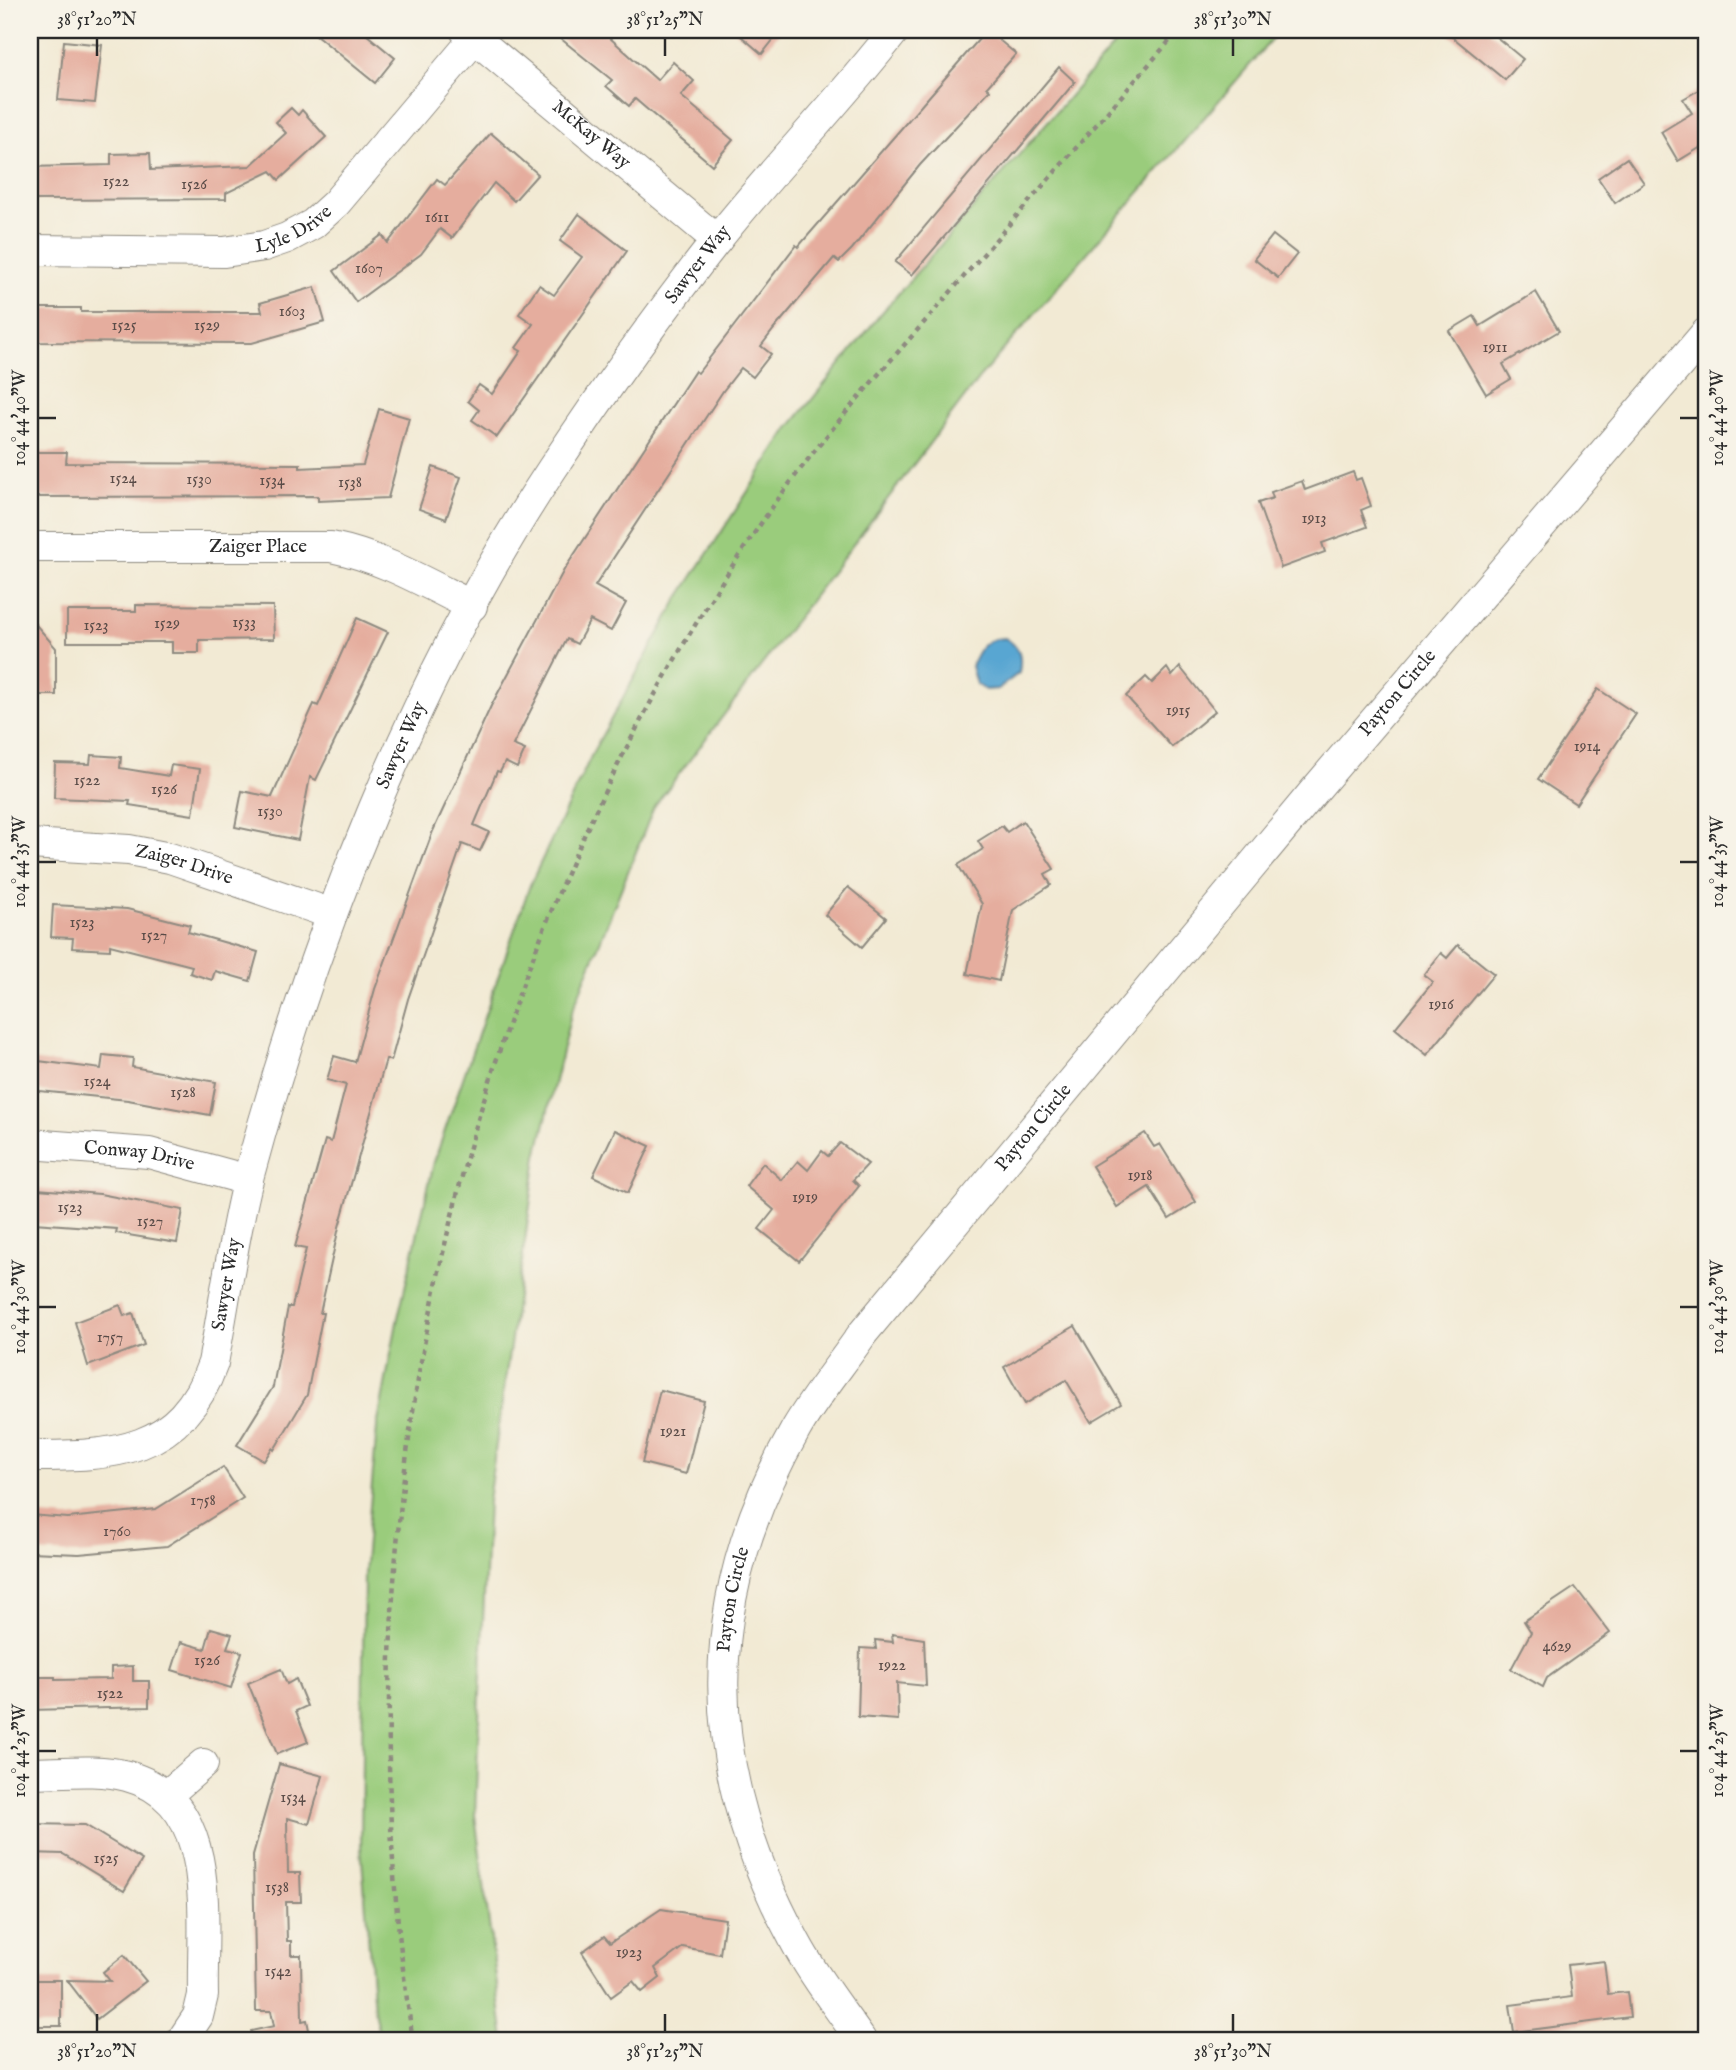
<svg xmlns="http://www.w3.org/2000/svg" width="1736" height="2070" font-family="'IM FELL English',serif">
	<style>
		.green { fill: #9acc7c; stroke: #627c54; stroke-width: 2 }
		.water { fill: #58a6d2; stroke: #42687e; stroke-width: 2 }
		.building { fill: #e5ad9e }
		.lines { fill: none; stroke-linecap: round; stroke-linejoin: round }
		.minor-casing { stroke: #8e8a80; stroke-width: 32 }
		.path { stroke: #8e8a80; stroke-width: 4.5; stroke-dasharray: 5 5; stroke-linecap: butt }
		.minor { stroke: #fff; stroke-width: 30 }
		.ticks { fill: none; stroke: #2b2b2b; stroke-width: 2.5 }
		.labels { text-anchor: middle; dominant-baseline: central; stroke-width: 6; stroke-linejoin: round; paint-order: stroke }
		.number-label { font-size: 16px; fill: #5a4c48 }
		.street-label { font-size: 19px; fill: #2b2b2b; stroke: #f7f3e8 }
		.neatline { fill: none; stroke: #2b2b2b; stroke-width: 2.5 }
		.ticks-label { font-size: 18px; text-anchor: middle; fill: #2b2b2b }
	</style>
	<rect width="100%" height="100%" fill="#f7f3e8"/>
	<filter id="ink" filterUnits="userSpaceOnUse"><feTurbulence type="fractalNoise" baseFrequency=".0143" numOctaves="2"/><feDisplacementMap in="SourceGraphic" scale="14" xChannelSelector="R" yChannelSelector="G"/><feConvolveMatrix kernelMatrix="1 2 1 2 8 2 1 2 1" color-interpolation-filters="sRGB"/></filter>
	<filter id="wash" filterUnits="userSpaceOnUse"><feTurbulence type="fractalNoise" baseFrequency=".00686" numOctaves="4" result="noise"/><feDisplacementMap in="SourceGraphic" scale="28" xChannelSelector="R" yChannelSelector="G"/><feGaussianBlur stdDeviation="1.57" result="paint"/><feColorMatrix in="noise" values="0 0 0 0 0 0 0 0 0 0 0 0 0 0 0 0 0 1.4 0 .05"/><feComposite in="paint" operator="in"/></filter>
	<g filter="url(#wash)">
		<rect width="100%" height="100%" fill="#f2ead4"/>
		<polygon class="green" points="1127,30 1280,30 980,377 654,807 571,1014 537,1156 488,1501 475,1815 504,2040 380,2040 374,2010 361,1847 364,1574 377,1427 397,1322 434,1162 530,885 595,748 678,599 789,428 879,316"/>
		<path class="water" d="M1005 638C1020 647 1022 656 1019 673L998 689 985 690 976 684 971 666C979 648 983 639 1005 638Z"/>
		<g id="blocks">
			<g class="building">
				<polygon points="310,30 361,30 395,58 375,83"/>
				<polygon points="550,30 601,30 657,80 673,62 694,81 681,96 733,140 712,165 635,99 629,106 606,86 612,80"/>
				<polygon points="734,30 781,30 762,54"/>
				<polygon points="987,30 1016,54 987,87 990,90 920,165 852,249 839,262 834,258 774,329 761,346 771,354 753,377 741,368 723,391 595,586 626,603 611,631 590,620 577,644 567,639 513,745 525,750 517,768 505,762 500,772 497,771 474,825 489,832 480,851 462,844 408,999 391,1061 386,1059 339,1227 320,1313 323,1313 307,1395 274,1450 272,1448 264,1461 237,1445 273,1387 288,1307 292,1307 306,1249 295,1247 325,1140 331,1142 346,1085 327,1080 334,1056 355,1062 375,989 433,831 491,706 564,570 695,371 698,373 796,245 798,247"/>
				<polygon points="1444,30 1488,30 1523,59 1505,80"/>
				<polygon points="64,41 102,45 95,103 58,100"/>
				<polygon points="1059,67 1075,82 912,275 895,262"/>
				<polygon points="1706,86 1706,144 1678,161 1661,132 1692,113 1683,99"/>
				<polygon points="291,108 298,115 302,110 326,137 279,180 271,171 226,193 226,199 30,200 30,167 111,165 111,154 150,153 151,170 250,166 286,133 276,122"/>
				<polygon points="491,133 538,174 514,201 494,183 452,238 440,229 421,254 356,302 334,271 382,235 388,243 437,179 445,185"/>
				<polygon points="1627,158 1644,183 1615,203 1598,178"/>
				<polygon points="579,214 627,251 497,437 472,420 479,410 468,401 479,385 492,394 521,351 516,348 533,324 519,314 539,285 554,295 582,257 560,241"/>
				<polygon points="1273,235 1297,254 1278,278 1254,259"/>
				<polygon points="315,287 325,322 252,343 30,342 30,308 81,308 81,312 262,312 260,303"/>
				<polygon points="1536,292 1559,331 1503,364 1511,379 1486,394 1449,331 1474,316 1480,326"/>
				<polygon points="379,409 409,418 388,498 318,501 318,496 30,497 30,452 67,452 66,463 300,464 300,468 363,465"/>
				<polygon points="433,467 461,477 446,519 419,509"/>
				<polygon points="1353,472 1356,480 1361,478 1371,506 1361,510 1367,527 1322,543 1325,552 1281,568 1258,503 1273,498 1271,492 1302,481 1305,490"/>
				<polygon points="136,605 273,606 274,639 199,640 199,653 172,653 172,642 67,642 67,611 136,611"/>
				<polygon points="30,618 56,648 56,695 30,695"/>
				<polygon points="357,618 388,632 316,780 310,777 298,840 235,827 242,791 272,797 314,704 318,706"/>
				<polygon points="1180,667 1215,711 1172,747 1126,696 1146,677 1152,683 1167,668 1172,676"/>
				<polygon points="1598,689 1636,714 1576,804 1538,779"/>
				<polygon points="91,755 121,757 120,768 169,776 171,765 200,769 193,815 129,805 130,801 54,798 55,763 90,764"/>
				<polygon points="1023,821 1054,869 1045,874 1051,885 1013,910 999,981 967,974 982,904 958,865 983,849 978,841 1002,826 1007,832"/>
				<polygon points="848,887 886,918 862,947 825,915"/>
				<polygon points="53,905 127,909 190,925 188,932 258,952 250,981 215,971 212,980 190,973 192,966 110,945 110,950 72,948 73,938 51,937"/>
				<polygon points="1458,945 1494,974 1427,1055 1395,1028 1433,982 1424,975 1441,953 1447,958"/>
				<polygon points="103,1055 133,1058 132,1067 216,1082 210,1115 128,1100 30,1090 30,1060 101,1069"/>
				<polygon points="615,1130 650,1146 628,1193 593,1176"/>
				<polygon points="1145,1133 1154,1147 1160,1144 1196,1202 1169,1219 1149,1187 1117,1207 1092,1166"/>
				<polygon points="840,1143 868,1164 853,1180 859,1186 799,1261 759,1229 774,1210 746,1186 763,1163 782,1180 798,1161 808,1170 822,1151 828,1156"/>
				<polygon points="37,1189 100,1194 183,1210 177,1243 116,1233 117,1229 34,1223"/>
				<polygon points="120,1305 124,1316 133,1313 144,1345 88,1366 75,1322"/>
				<polygon points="1075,1326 1121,1404 1091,1422 1066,1380 1025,1404 1004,1367"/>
				<polygon points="660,1390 704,1401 686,1474 642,1463"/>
				<polygon points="223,1467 243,1498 167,1546 79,1554 30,1552 30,1515 68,1518 156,1509"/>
				<polygon points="1575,1587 1610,1633 1547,1678 1543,1687 1511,1669 1531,1632 1524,1621"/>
				<polygon points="211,1628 232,1634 227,1648 242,1652 231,1688 172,1670 181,1642 205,1649"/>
				<polygon points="892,1634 924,1639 926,1686 897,1683 898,1720 858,1717 860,1648 876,1649 875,1640 893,1642"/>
				<polygon points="133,1666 133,1681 149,1681 149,1707 30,1710 30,1677 55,1677 55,1680 111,1679 111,1667"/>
				<polygon points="281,1669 287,1684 296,1679 307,1706 296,1711 308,1742 277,1754 248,1683"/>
				<polygon points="279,1764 323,1776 309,1824 287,1818 288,1873 300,1873 301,1902 286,1902 287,1941 291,1941 291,1955 301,1955 302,2021 307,2020 311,2040 252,2040 251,2031 274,2026 271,2011 256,2011 253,1855"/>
				<polygon points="30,1824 85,1825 142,1860 124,1891 63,1854 30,1853"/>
				<polygon points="661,1909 725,1919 720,1954 683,1947 655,1968 660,1978 642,1992 633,1981 611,1997 582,1952 604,1936 610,1943"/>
				<polygon points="124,1955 146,1981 97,2019 67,1980 110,1981 103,1972"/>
				<polygon points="1604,1961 1608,1994 1627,1992 1630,2017 1514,2032 1510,2005 1572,1997 1568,1965"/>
				<polygon points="36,1980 61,1980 61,2026 30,2026 30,1994 36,1994"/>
			</g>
		</g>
	</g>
	<g filter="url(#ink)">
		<use href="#blocks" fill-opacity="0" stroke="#8e8a80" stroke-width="2"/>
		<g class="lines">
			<defs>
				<g id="minor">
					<path id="s1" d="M465 30 717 240"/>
					<path id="s2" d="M30 250 224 252 264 246 287 238 313 224 336 203 475 38"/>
					<path id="s3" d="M30 547H331C382 557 426 583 472 606"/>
					<path id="s4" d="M30 844 129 850 170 858 332 914"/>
					<path id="s5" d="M30 1144 149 1153 248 1180"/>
					<path id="s6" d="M30 1456C113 1456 181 1454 213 1363 225 1301 233 1236 249 1175 313 937 415 675 552 469 604 391 659 313 717 240 774 168 839 102 895 30"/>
					<path d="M30 1773C60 1773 97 1768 127 1776 221 1801 201 1920 203 1995L198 2016 182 2040"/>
					<polyline points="167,1795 203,1764"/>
					<path id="s7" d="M861 2040C839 2008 814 1977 796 1943 701 1769 697 1602 796 1429 815 1396 841 1365 863 1333L1315 790 1706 333"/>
				</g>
			</defs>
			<use href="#minor" class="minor-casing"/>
			<path class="path" d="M413 2040C330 1520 463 951 764 519 816 444 875 378 935 310 1016 216 1098 123 1179 30"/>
			<use href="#minor" class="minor"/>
		</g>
	</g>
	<path class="ticks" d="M97 38V56M665 38V56M1233 38V56M38 418H56M1680 418H1698M38 862H56M1680 862H1698M38 1307H56M1680 1307H1698M38 1751H56M1680 1751H1698M97 2014V2032M665 2014V2032M1233 2014V2032"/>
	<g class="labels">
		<g class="number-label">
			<text x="116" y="182">1522</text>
			<text x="194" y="185">1526</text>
			<text x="437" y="218">1611</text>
			<text x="369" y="269">1607</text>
			<text x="292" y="312">1603</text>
			<text x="124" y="326">1525</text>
			<text x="207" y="326">1529</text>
			<text x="1495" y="348">1911</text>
			<text x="123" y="479">1524</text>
			<text x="199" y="480">1530</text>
			<text x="272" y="481">1534</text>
			<text x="350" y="483">1538</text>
			<text x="1314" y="519">1913</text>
			<text x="244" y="623">1533</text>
			<text x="167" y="624">1529</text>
			<text x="96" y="626">1523</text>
			<text x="1178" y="711">1915</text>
			<text x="1587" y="747">1914</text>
			<text x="87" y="781">1522</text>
			<text x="164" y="790">1526</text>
			<text x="270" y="812">1530</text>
			<text x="82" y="923">1523</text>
			<text x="154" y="936">1527</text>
			<text x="1441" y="1005">1916</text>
			<text x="97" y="1082">1524</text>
			<text x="183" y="1093">1528</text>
			<text x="1140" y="1176">1918</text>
			<text x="805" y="1198">1919</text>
			<text x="70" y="1208">1523</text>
			<text x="150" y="1222">1527</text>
			<text x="110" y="1338">1757</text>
			<text x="673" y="1432">1921</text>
			<text x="203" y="1501">1758</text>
			<text x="117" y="1532">1760</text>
			<text x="1557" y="1647">4629</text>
			<text x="207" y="1661">1526</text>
			<text x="892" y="1666">1922</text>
			<text x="110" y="1694">1522</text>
			<text x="293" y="1798">1534</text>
			<text x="106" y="1859">1525</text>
			<text x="277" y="1888">1538</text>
			<text x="629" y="1953">1923</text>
			<text x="278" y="1972">1542</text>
		</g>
		<g class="street-label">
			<text stroke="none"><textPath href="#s1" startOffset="164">McKay Way</textPath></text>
			<text stroke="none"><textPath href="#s2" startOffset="268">Lyle Drive</textPath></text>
			<text stroke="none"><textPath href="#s6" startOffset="1438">Sawyer Way</textPath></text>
			<text stroke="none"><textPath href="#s3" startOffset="228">Zaiger Place</textPath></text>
			<text stroke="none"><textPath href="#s7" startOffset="1608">Payton Circle</textPath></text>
			<text stroke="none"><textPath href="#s6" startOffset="872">Sawyer Way</textPath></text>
			<text stroke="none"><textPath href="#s4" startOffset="156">Zaiger Drive</textPath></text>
			<text stroke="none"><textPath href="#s7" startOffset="1041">Payton Circle</textPath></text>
			<text stroke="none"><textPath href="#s5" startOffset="110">Conway Drive</textPath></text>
			<text stroke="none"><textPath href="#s6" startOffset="304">Sawyer Way</textPath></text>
			<text stroke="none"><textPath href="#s7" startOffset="474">Payton Circle</textPath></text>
		</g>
	</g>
	<rect width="1736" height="2070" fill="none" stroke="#f7f3e8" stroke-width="77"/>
	<rect x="38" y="38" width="1660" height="1994" class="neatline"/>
	<g class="ticks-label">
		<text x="97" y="25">38°51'20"N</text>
		<text x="665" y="25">38°51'25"N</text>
		<text x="1233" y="25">38°51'30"N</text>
		<text transform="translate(1717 418) rotate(-90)" y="6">104°44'40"W</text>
		<text transform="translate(19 418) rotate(-90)" y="6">104°44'40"W</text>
		<text transform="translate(1717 862) rotate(-90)" y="6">104°44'35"W</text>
		<text transform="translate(19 862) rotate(-90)" y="6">104°44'35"W</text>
		<text transform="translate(1717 1307) rotate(-90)" y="6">104°44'30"W</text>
		<text transform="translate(19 1307) rotate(-90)" y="6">104°44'30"W</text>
		<text transform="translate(1717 1751) rotate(-90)" y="6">104°44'25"W</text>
		<text transform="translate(19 1751) rotate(-90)" y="6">104°44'25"W</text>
		<text x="97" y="2057">38°51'20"N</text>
		<text x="665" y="2057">38°51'25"N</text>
		<text x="1233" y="2057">38°51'30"N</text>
	</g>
</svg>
